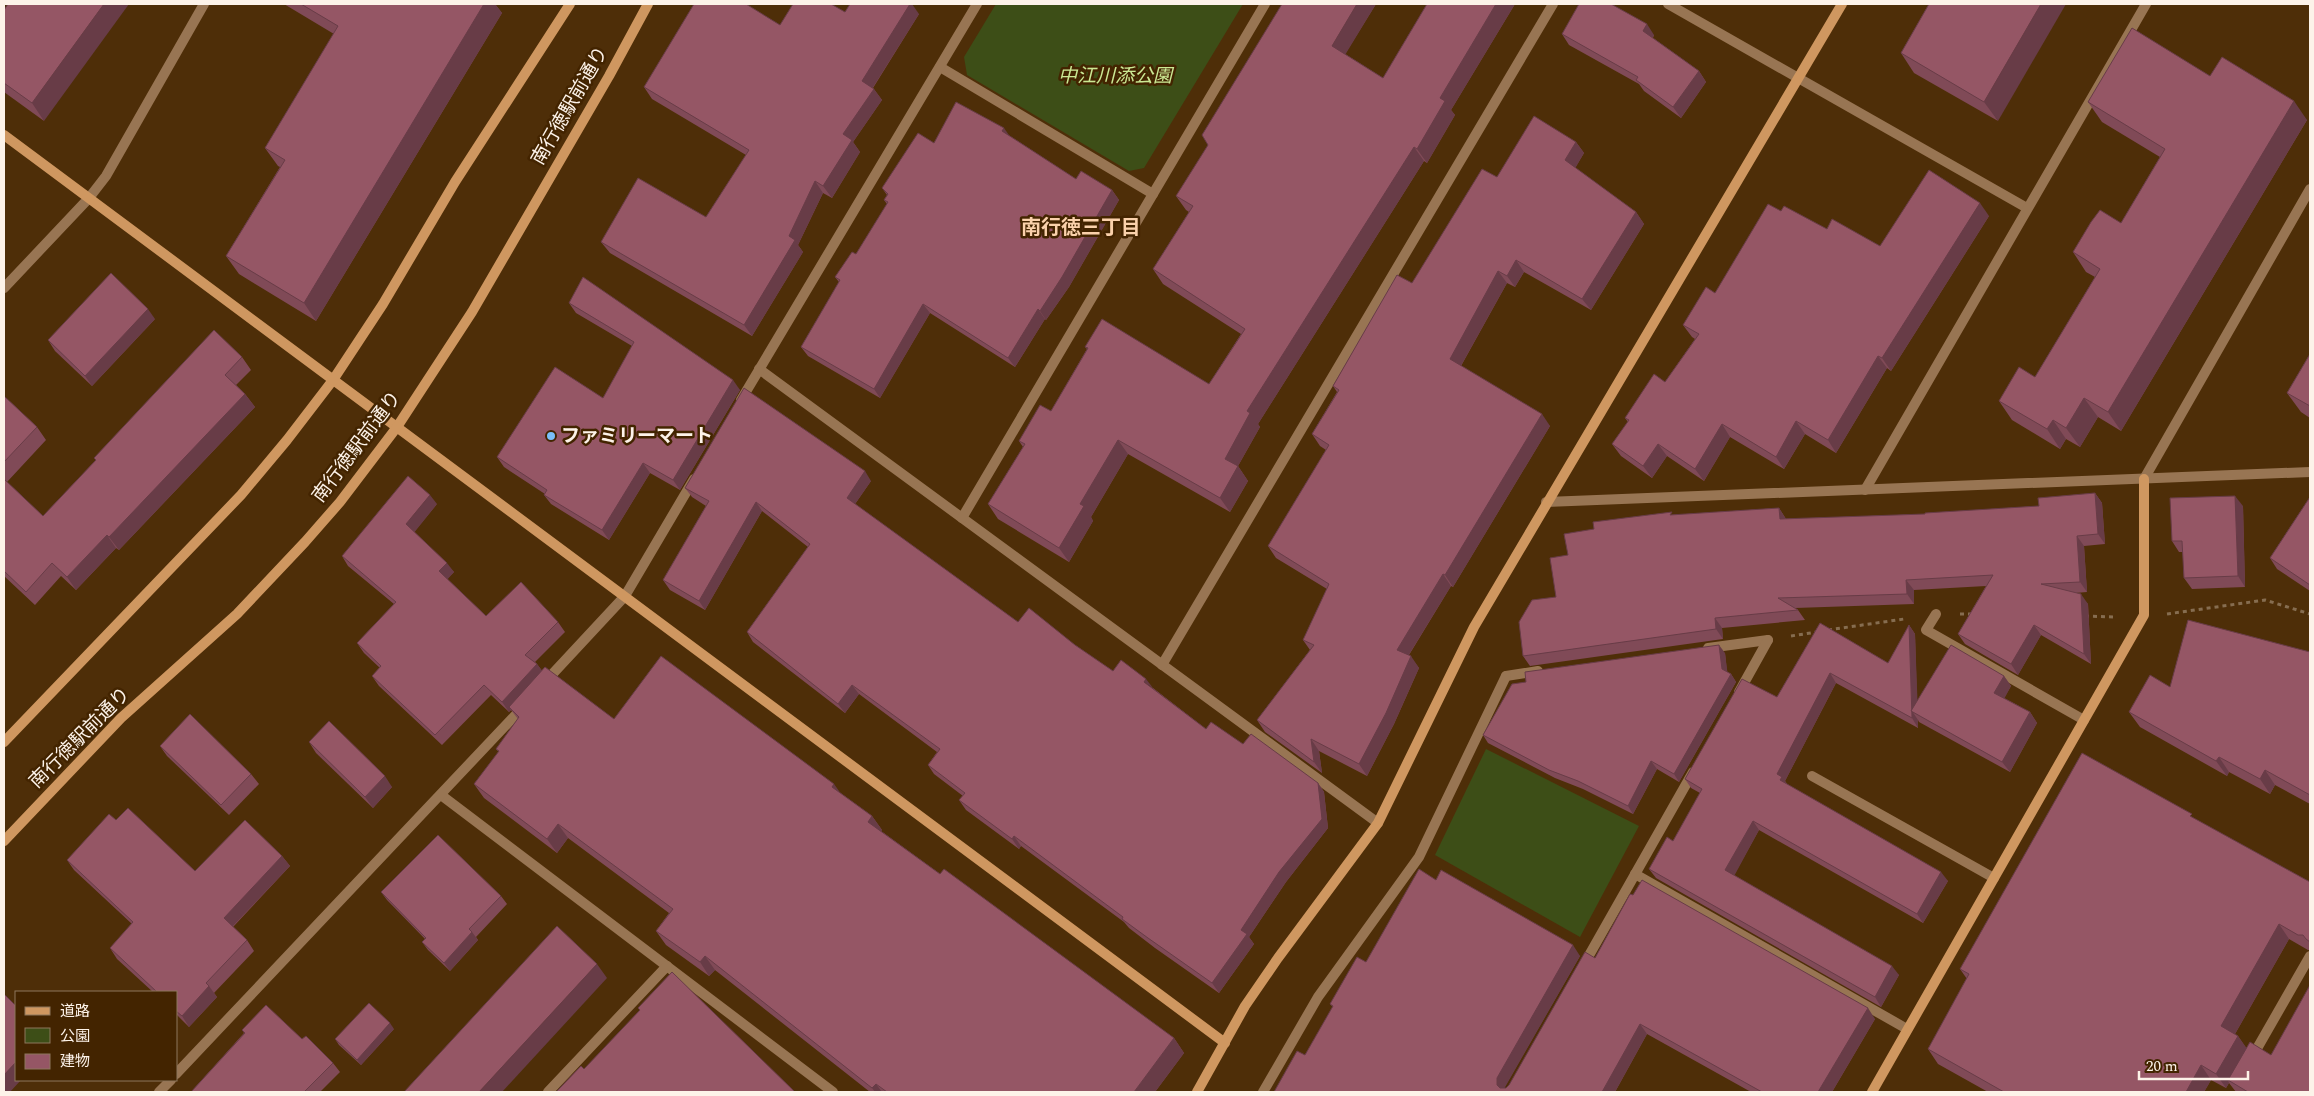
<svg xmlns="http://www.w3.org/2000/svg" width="2314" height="1096" font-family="Spectral,'Noto Sans JP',serif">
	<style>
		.green { fill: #3d4e17 }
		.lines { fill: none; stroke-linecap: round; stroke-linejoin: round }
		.path { stroke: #866d50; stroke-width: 3; stroke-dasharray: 4 4; stroke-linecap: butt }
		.lane { stroke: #987553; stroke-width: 10 }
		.street { stroke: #987553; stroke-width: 10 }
		.secondary { stroke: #cf9760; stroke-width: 10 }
		.wall { fill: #804a57 }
		.shaded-wall { fill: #683c47 }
		.building { fill: #955665; stroke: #683c47 }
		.poi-dot { fill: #7abff8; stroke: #432400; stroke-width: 2 }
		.labels { text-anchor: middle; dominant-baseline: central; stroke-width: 5; stroke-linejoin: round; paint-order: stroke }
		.park-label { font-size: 19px; font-style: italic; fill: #cbe994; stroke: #432400 }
		.street-label { font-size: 19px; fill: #fdf3e9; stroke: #432400 }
		.poi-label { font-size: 19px; font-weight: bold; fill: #fdf3e9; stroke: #432400; text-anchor: start }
		.neighbourhood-label { font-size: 20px; font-weight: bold; fill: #fad1ab; stroke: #432400 }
	</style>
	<rect width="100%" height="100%" fill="#4e2e08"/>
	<g class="green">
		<polygon points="996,4 1243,4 1144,168 1129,171 967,75 964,57"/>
		<polygon points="1486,749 1639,826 1580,937 1435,855"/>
	</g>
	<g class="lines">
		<g class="path">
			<polyline points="1960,614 1973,614"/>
			<polyline points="2167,614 2265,600 2310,614"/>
			<polyline points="2085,616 2116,617"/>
			<polyline points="1828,630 1904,619"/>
			<polyline points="1791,636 1817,632"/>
		</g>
		<g class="lane">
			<polyline points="1936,614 1926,630 2084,720"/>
			<polyline points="1708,648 1768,640"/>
			<polyline points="1506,676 1538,671"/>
			<polyline points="1812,776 1994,878"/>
			<polyline points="1635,874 1907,1029"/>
		</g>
		<g class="street">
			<polyline points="1668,4 2027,208"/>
			<polyline points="940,67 1153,194"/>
			<polyline points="4,288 89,198 106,176 204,4"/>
			<polyline points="759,369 1378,823"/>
			<polyline points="741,400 977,4"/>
			<polyline points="2144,479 2310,189"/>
			<polyline points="1865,490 2146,4"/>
			<polyline points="1546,502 2310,472"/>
			<polyline points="962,518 1265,4"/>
			<polyline points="1162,665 1553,4"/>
			<polyline points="545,682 625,596 694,479"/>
			<polyline points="1739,692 1768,640"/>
			<polyline points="441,795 833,1092"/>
			<polyline points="1583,966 1693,772"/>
			<polyline points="2251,1059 2310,956"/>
			<polyline points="176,1074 524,706"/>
			<polyline points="159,1092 171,1080"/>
			<polyline points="548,1092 667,966"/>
			<polyline points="1263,1092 1318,997 1419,857 1506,676"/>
		</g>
		<g class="secondary">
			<polyline points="4,135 1225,1043"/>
			<polyline points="4,742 241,495 287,440 333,380 383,304 455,182 570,4"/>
			<polyline points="4,841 121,718 237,614 305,542 340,502 397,427 472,312 609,76 648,4"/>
			<polyline points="1197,1092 1245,1006 1278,958 1378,823 1474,627 1842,4"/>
			<polyline points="1872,1092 2144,615 2144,479"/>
		</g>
	</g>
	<g class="wall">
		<polygon points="284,4 495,4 502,13 316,321 239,274 226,256 280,167 278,166 265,148 334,34"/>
		<polygon points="1376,4 1345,54 1383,78 1427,4 1515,4 1451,110 1455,115 1427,163 1424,161 1258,424 1260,427 1238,466 1248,481 1230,512 1128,454 1091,517 1093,521 1069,562 998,519 988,504 1023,447 1019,441 1051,411 1087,349 1085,347 1209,384 1241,334 1163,284 1153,269 1189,212 1186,210 1176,196"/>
		<polygon points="1929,4 1998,121 1914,73 1901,53"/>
		<polygon points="4,10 44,121 4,92"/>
		<polygon points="845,12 919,14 873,88 882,100 853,142 860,152 832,198 823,193 798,245 803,252 752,336 610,253 601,242 706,217 746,155 652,99 644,87"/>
		<polygon points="1562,34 1654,35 1653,38 1699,71 1706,82 1681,118 1644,91 1639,84 1569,45"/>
		<polygon points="2210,76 2307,120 2121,431 2098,417 2080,447 2066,439 2060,449 2012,420 1999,401 2035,377 2095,277 2086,272 2073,252 2121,223 2160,157 2102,122 2088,102"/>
		<polygon points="1010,136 1076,179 1112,190 1119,200 1069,287 1046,320 1045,319 1015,367 930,313 880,398 808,356 801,347 839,282 835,277 856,254 887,204 884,200 887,195 882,188 934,143"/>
		<polygon points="1576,142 1584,153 1575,168 1636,212 1644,224 1591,310 1524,272 1515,287 1507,283 1461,366 1550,426 1453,587 1451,586 1409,655 1419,668 1394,724 1367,776 1319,751 1322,773 1265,732 1257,720 1310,650 1303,640 1327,589 1276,558 1268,546 1326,450 1320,446 1312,434 1337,392 1333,386 1412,283 1497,177"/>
		<polygon points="1781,211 1827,229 1880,246 1989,216 1891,371 1887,368 1836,453 1805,434 1784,469 1730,437 1704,481 1667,456 1652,478 1621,456 1612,444 1628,422 1625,418 1665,382 1695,339 1692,337 1683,325 1715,293"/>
		<polygon points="569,303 740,390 680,490 650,473 609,540 551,504 544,495 545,494 504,467 497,457 603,398 632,346 576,313"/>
		<polygon points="155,319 92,386 55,351 48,340"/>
		<polygon points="2310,354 2310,418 2301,412 2287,393"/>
		<polygon points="242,357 251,370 236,385 245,394 255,407 119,550 116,548 76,590 61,576 35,605 4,576 4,396 37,427 46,440 7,482 43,516 96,460 94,458"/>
		<polygon points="871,481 855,504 1018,622 1075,645 1113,671 1153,688 1206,729 1243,744 1318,783 1324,792 1328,828 1286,882 1249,937 1254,944 1219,993 1155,948 1129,928 1124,922 1021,846 1019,849 966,810 959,800 963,796 934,774 928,765 937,752 859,694 845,713 753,642 747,632 808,547 762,511 705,610 670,590 663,580 706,506 692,497 685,488"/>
		<polygon points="2095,493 2102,503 2105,544 2084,546 2087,592 2075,593 2088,604 2091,664 2041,635 2018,675 1965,644 1958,634 1986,586 1914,590 1914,604 1795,608 1798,610 1805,620 1722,628 1723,639 1530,666 1523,656 1556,597 1568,555 1594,529 1674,515 1779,508 1786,519 1925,514 2039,506"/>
		<polygon points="2310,497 2310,591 2277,569 2270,558"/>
		<polygon points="437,504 414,532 454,572 447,579 486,616 558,622 565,632 535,662 537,664 542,671 614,719 839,792 872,816 882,830 881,831 940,874 1174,1038 1184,1053 1155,1092 870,1092 715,970 709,976 666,945 656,931 669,913 568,838 557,853 484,798 474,784 499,752 496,749 518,719 511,710 509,712 491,695 442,745 379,686 372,676 380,668 364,653 357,643 394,604 348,566 342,556"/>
		<polygon points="2243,506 2245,587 2192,589 2184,578 2183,552 2179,552 2172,541"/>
		<polygon points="1820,623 1888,663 1909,625 1915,634 1917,701 2004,676 2011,686 2004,698 2030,712 2037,723 2010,772 1919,722 1918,720 1918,728 1836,683 1785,781 1788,785 1948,881 1923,923 1759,830 1734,875 1899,975 1881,1007 1656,878 1649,869 1673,841 1700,793 1691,788 1685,779 1777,697"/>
		<polygon points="2310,652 2310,804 2275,785 2270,794 2229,772 2227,776 2140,727 2129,712 2170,687"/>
		<polygon points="1725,653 1727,672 1731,674 1736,682 1679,782 1657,769 1633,814 1583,789 1555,778 1488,743 1483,735"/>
		<polygon points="309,742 392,787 373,808 316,753"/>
		<polygon points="160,746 251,774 259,784 229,815 167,756"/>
		<polygon points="116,820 195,871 282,856 290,866 233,927 247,940 254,951 214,993 217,997 189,1027 176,1014 176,992 153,992 117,959 110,948 132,924 74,870 67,860"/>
		<polygon points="2196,820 2310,882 2310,950 2308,950 2289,939 2235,1034 2238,1036 2246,1048 2310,1092 2236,1092 2229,1083 2226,1088 2211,1080 2204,1092 1988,1092 1938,1064 1928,1049 1967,979 1960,969"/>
		<polygon points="1436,880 1580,956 1504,1088 1506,1088 1509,1085 1595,958 1875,1019 1832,1092 1751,1092 1647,1034 1615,1092 1274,1092 1305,1055 1333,1007 1330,1004"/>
		<polygon points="381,892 501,896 507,904 476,937 478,940 450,971 428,950 422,942 425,939 387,900"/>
		<polygon points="394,1029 361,1065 339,1045 335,1039"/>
		<polygon points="242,1030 302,1039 333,1063 340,1072 320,1092 191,1092 244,1033"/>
	</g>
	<g class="shaded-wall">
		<polygon points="104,4 129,4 44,121 32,103"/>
		<polygon points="484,4 495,4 502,13 316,321 304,303"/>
		<polygon points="910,4 912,4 919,14 870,92 862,81"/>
		<polygon points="1357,4 1376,4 1342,60 1332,46"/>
		<polygon points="1496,4 1515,4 1451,110 1455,115 1427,163 1417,149 1440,98"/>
		<polygon points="2041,4 2066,4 1998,121 1984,102"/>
		<polygon points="1647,24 1654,35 1650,41 1643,31"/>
		<polygon points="1699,71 1706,82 1681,118 1673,107"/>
		<polygon points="874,89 882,100 853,142 860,152 832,198 823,186 843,134"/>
		<polygon points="2294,101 2307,120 2121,431 2108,412"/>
		<polygon points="1004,128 1011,138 1002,131"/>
		<polygon points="1576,142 1584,153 1573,172 1565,160"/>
		<polygon points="1414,147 1424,161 1258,424 1260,427 1238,466 1248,481 1230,512 1220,498 1225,459 1247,411"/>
		<polygon points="815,181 823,193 798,245 803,252 752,336 744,325 789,236"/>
		<polygon points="1112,190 1119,200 1069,287 1046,320 1040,311"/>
		<polygon points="1980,203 1989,216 1891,371 1882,358"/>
		<polygon points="1636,212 1644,224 1591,310 1582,299"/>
		<polygon points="1516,260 1524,272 1515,287 1507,276"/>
		<polygon points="1498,271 1507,283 1458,371 1450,359"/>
		<polygon points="923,304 930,313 880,398 874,389"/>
		<polygon points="148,309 155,319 92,386 85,376"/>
		<polygon points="1038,309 1045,319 1015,367 1008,358"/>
		<polygon points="1878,356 1887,368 1836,453 1828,440"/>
		<polygon points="733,380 740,390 680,490 673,480"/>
		<polygon points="245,394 255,407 119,550 109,537"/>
		<polygon points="2084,398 2098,417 2080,447 2066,428"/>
		<polygon points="1542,414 1550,426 1453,587 1445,575"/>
		<polygon points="2053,420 2066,439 2060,449 2047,429"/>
		<polygon points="1796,421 1805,434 1784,469 1776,457"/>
		<polygon points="1722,424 1730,437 1704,481 1695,469"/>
		<polygon points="1118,440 1128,454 1091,517 1093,521 1069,562 1059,548 1080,504"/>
		<polygon points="1658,444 1667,456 1652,478 1643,466"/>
		<polygon points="643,463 650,473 609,540 602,530"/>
		<polygon points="865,471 871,481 853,507 847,498"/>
		<polygon points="2095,493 2102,503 2105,544 2098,534"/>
		<polygon points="430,495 437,504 413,534 406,524"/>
		<polygon points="2235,496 2243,506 2245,587 2238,576"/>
		<polygon points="756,502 762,511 705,610 699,601"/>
		<polygon points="1779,508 1786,519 1780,519"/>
		<polygon points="107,535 116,548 76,590 67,577"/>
		<polygon points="2077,536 2084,546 2087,592 2080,582"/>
		<polygon points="447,563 454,572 446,581 439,571"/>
		<polygon points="1443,574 1451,586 1405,661 1397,650"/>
		<polygon points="1906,580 1914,590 1914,604 1907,594"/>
		<polygon points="2081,594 2088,604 2091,664 2084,654"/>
		<polygon points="1715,618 1722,628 1723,639 1716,629"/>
		<polygon points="1909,625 1915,634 1918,715 1912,711"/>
		<polygon points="2034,625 2041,635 2018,675 2011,664"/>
		<polygon points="1719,645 1725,653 1728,677 1722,669"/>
		<polygon points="1411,656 1419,668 1394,724 1367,776 1359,764"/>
		<polygon points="537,664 544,673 509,707 511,710 509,712 502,702"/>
		<polygon points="1830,673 1836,683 1785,781 1788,786 1780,780 1777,774"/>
		<polygon points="1731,674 1736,682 1679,782 1674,774"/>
		<polygon points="2004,676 2011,686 2002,703 1994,693"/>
		<polygon points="1146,679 1153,688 1144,682"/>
		<polygon points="852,685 859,694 845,713 838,704"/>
		<polygon points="1912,711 1918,720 1918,728 1912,718"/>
		<polygon points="2030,712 2037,723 2010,772 2002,762"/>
		<polygon points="1311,739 1319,751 1322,773 1314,762"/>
		<polygon points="2219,757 2229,772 2227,776 2216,761"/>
		<polygon points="1651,761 1657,769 1633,814 1628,806"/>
		<polygon points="2265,770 2275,785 2270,794 2260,779"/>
		<polygon points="385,776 392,787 373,808 365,797"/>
		<polygon points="1318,783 1324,792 1328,828 1286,882 1249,937 1254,944 1219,993 1212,983"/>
		<polygon points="834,784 844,798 832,787"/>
		<polygon points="872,816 882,830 878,836 868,822"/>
		<polygon points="1753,821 1759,830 1732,880 1725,870"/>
		<polygon points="558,824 568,838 557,853 547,839"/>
		<polygon points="1014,836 1021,846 1019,849 1012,839"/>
		<polygon points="282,856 290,866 231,928 224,918"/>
		<polygon points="1941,872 1948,881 1923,923 1917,914"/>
		<polygon points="2279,924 2289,939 2231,1041 2221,1026"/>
		<polygon points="472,932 478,940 450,971 444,963"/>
		<polygon points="1573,945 1580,956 1504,1089 1504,1092 1497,1085 1497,1078"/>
		<polygon points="705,956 715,970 709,976 700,962"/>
		<polygon points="597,964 607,978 502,1092 479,1092"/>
		<polygon points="1892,966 1899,975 1881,1007 1875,997"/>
		<polygon points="209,986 217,997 189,1027 182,1016"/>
		<polygon points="1868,1008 1875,1019 1832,1092 1818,1092"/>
		<polygon points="390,1023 394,1029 361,1065 357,1060"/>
		<polygon points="1640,1024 1647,1034 1615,1092 1602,1092"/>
		<polygon points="2238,1036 2248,1050 2228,1080 2229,1083 2226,1088 2216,1074"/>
		<polygon points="1174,1038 1184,1053 1155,1092 1134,1092"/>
		<polygon points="16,1062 16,1080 21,1080 10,1092 4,1092 4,1075"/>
		<polygon points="2201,1065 2211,1080 2204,1092 2186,1092"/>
		<polygon points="876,1084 882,1092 875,1092 872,1088"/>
	</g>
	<g class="building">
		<polygon points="8,4 104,4 32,103 4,83 4,10"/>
		<polygon points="301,4 484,4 304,303 226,256 285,160 265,148 338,26"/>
		<polygon points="694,4 746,4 780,25 793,4 831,4 845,12 850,4 910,4 862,81 874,89 843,134 852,140 823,186 815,181 789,236 795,240 744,325 601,242 638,178 706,217 749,150 644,87"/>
		<polygon points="1282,4 1357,4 1332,46 1383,78 1427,4 1496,4 1440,98 1445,101 1417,149 1414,147 1247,411 1250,413 1225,459 1238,466 1220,498 1118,440 1080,504 1084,506 1059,548 988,504 1025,444 1019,441 1040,405 1051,411 1088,348 1085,347 1102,319 1209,384 1245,329 1153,269 1193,206 1176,196 1208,145 1202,135"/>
		<polygon points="1579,4 1611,4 1647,24 1643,31 1699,71 1673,107 1636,80 1638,77 1562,34"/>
		<polygon points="1929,4 2041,4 1984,102 1901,53"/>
		<polygon points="2132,28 2210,76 2222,57 2294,101 2108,412 2084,398 2066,428 2053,420 2047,429 1999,401 2019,367 2035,377 2100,269 2073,252 2091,222 2100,210 2121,223 2165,149 2088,102"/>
		<polygon points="956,102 1004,128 1002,131 1076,179 1081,171 1112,190 1062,277 1040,311 1038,309 1008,358 923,304 874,389 801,347 840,280 835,277 852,252 856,254 888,202 884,200 888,194 882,188 918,133 934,143"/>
		<polygon points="1534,116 1576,142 1565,160 1636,212 1582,299 1516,260 1507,276 1498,271 1450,359 1542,414 1445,575 1443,574 1397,650 1411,656 1386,713 1359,764 1311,739 1314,762 1257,720 1314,645 1303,640 1329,584 1268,546 1329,445 1312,434 1339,390 1333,386 1397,275 1412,283 1482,169 1497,177"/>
		<polygon points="1929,170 1980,203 1882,358 1878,356 1828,440 1796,421 1776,457 1722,424 1695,469 1658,444 1643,466 1612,444 1629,420 1625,418 1654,374 1665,382 1699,334 1683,325 1706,287 1715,293 1768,204 1781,211 1784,206 1827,229 1832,219 1880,246"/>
		<polygon points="111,273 148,309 85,376 48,340"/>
		<polygon points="583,277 733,380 673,480 643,463 602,530 544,495 547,490 497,457 555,367 603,398 634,342 569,303"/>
		<polygon points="214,330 242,357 225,375 245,394 109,537 107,535 67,577 52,563 26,592 4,571 4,479 43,516 96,460 94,458"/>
		<polygon points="2310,354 2310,406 2287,393"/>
		<polygon points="744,388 865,471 847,498 1018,622 1029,608 1075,645 1113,671 1121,660 1146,679 1144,682 1206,729 1211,722 1243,744 1251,734 1318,783 1322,819 1279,872 1241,930 1247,934 1212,983 1148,938 1122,919 1123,917 1014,836 1012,839 959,800 965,793 928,765 940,749 852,685 838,704 747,632 810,544 756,502 699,601 663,580 709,501 685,488"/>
		<polygon points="4,396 37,427 4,462"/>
		<polygon points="408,476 430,495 406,524 447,563 439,571 486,616 521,582 558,622 525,655 537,664 502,702 484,685 435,735 372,676 381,666 357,643 396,602 342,556"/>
		<polygon points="2095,493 2098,534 2077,536 2080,582 2041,584 2081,594 2084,654 2034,625 2011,664 1958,634 1993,575 1906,580 1907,594 1778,598 1798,610 1715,618 1716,629 1523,656 1519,622 1532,600 1556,597 1550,558 1568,555 1564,534 1594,529 1593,522 1672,512 1670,515 1779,508 1780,519 1925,514 1925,513 2039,506 2038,498"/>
		<polygon points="2235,496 2238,576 2184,578 2182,541 2172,541 2170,498"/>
		<polygon points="2310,497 2310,585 2270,558"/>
		<polygon points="2188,620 2310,652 2310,795 2265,770 2260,779 2219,757 2216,761 2129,712 2150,675 2170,687"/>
		<polygon points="1820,623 1888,663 1909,625 1912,718 1830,673 1777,774 1782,777 1780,780 1941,872 1917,914 1753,821 1725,870 1892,966 1875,997 1649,869 1667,837 1673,841 1702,789 1685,779 1742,679 1777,697"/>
		<polygon points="1719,645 1722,669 1731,674 1674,774 1651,761 1628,806 1578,781 1549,770 1483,735 1512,684 1526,682 1525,672"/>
		<polygon points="1951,645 2004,676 1994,693 2030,712 2002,762 1911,711"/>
		<polygon points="661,656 834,784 832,787 872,816 868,822 940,874 944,869 1174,1038 1134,1092 887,1092 876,1084 872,1088 705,956 700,962 656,931 673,909 558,824 547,839 474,784 499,751 496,749 519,717 509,707 545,667 614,719"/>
		<polygon points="190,714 251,774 221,805 160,746"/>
		<polygon points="329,721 385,776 365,797 309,742"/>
		<polygon points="2082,753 2192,814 2190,816 2310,882 2310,942 2306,939 2303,935 2298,935 2279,924 2221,1026 2238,1036 2216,1074 2201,1065 2186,1092 2004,1092 1928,1049 1969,974 1960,969"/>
		<polygon points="128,808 195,871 245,820 282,856 224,918 247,940 206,983 209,986 182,1016 176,1011 176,992 157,992 110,948 133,922 67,860 109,814 116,820"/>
		<polygon points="438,835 501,896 469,929 472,932 444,963 422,942 426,938 381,892"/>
		<polygon points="1419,869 1436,880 1441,870 1573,945 1497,1078 1497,1085 1500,1088 1506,1088 1509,1085 1585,952 1595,958 1630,894 1633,895 1642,880 1868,1008 1818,1092 1762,1092 1640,1024 1602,1092 1274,1092 1297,1051 1305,1055 1333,1006 1330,1004 1357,957 1366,962"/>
		<polygon points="557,926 597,964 479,1092 404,1092"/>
		<polygon points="672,972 795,1092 556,1092 581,1066 584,1069 640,1010 638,1008"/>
		<polygon points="2310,985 2310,1092 2248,1092 2228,1080 2250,1042 2271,1055"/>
		<polygon points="4,994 16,1006 16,1062 4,1075"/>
		<polygon points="369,1003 390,1023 357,1060 335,1039"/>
		<polygon points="266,1005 302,1039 306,1036 333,1063 304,1092 191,1092 245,1033 242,1030"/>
	</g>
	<circle class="poi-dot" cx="551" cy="436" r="5"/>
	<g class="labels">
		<g class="park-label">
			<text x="1115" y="76">中江川添公園</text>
		</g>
		<g class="street-label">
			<text transform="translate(570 106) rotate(-60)">南行徳駅前通り</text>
			<text transform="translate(357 447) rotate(-53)">南行徳駅前通り</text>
			<text transform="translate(80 738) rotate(-45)">南行徳駅前通り</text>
		</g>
		<g class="poi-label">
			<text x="561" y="436">ファミリーマート</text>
		</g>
		<g class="neighbourhood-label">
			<text x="1081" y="228">南行徳三丁目</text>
		</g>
	</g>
	<rect width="2314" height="1096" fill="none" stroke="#fdf3e9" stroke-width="10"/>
	<rect x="15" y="991" width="162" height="90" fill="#432400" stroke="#8d775d"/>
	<rect x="25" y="1007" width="25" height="8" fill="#cf9760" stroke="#8d775d"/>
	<text x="60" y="1016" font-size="15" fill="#fdf3e9">道路</text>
	<rect x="25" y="1028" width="25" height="15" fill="#3d4e17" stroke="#8d775d"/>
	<text x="60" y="1041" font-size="15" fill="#fdf3e9">公園</text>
	<rect x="25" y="1054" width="25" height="15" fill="#955665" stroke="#8d775d"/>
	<text x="60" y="1066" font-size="15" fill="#fdf3e9">建物</text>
	<path d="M2139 1071v8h109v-8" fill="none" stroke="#fdf3e9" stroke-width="2.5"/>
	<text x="2146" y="1071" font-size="15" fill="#fdf3e9" stroke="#432400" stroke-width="4" paint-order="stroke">20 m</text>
</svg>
